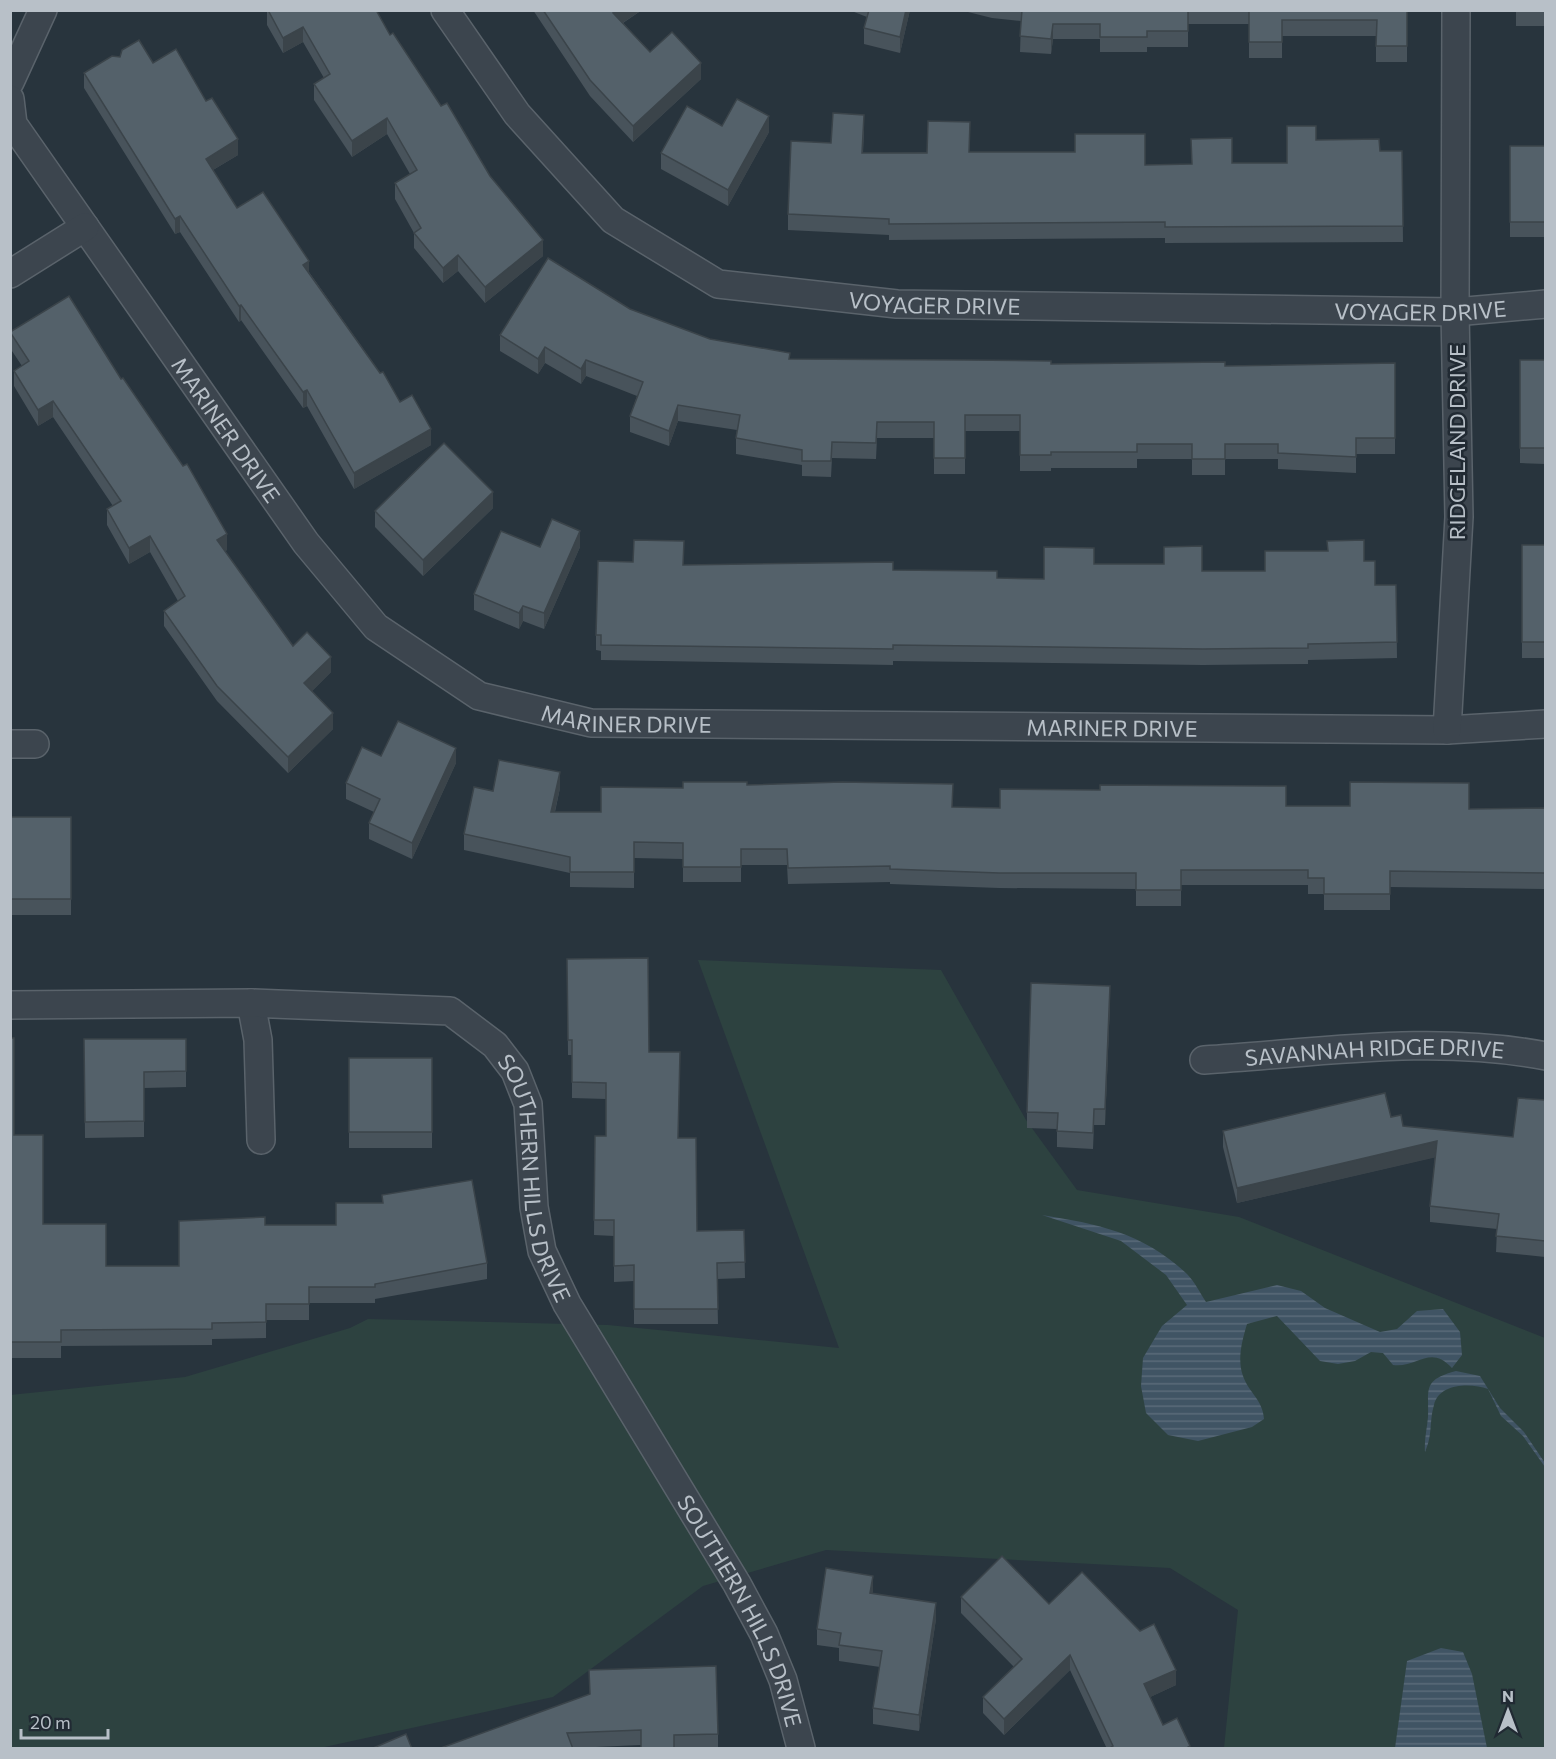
<svg xmlns="http://www.w3.org/2000/svg" width="1556" height="1759" font-family="Commissioner,sans-serif">
	<style>
		.green { fill: #2d4240 }
		.water { fill: url(#water-rules) }
		.lines { fill: none; stroke-linecap: round; stroke-linejoin: round }
		.minor-casing { stroke: #5a636b; stroke-width: 30 }
		.minor { stroke: #3c454e; stroke-width: 27 }
		.wall { fill: #48535b }
		.shaded-wall { fill: #3b444a }
		.building { fill: #54616a; stroke: #3b444a; stroke-width: 1.5 }
		.labels { text-anchor: middle; dominant-baseline: central; stroke-width: 5; stroke-linejoin: round; paint-order: stroke }
		.street-label { font-size: 22px; fill: #b8c0c8; stroke: #212a33 }
	</style>
	<defs>
		<pattern id="water-rules" width="6" height="5" patternUnits="userSpaceOnUse" patternTransform="scale(1.5)"><rect width="6" height="5" fill="#405464"/><path d="M0 2.5h6" fill="none" stroke="#5a6b79"/></pattern>
	</defs>
	<rect width="100%" height="100%" fill="#28343d"/>
	<polygon class="green" points="698,960 941,970 1026,1120 1077,1190 1239,1217 1545,1338 1545,1748 1224,1748 1238,1610 1170,1568 826,1550 703,1586 553,1697 320,1748 11,1748 10,1395 185,1377 350,1328 368,1319 608,1325 839,1348"/>
	<g class="water">
		<path d="M1042 1215C1098 1224 1144 1233 1187 1274 1195 1282 1200 1293 1206 1302L1277 1285 1301 1291 1325 1308 1380 1332 1397 1329 1417 1311 1443 1309 1460 1332 1462 1355 1452 1368C1430 1344 1418 1368 1393 1365L1383 1353 1371 1352 1355 1361 1338 1364 1320 1361 1277 1316 1247 1324C1242 1341 1237 1359 1243 1376 1249 1393 1263 1400 1264 1419L1252 1427 1198 1441 1168 1435 1146 1413 1141 1386 1143 1358 1162 1326 1187 1305 1166 1275 1121 1241Z"/>
		<path d="M1456 1371 1480 1376 1500 1408 1524 1432 1545 1463V1467L1523 1436 1501 1416 1488 1389C1471 1383 1439 1383 1434 1405 1429 1422 1433 1434 1425 1452 1424 1440 1427 1429 1428 1417 1429 1389 1422 1380 1456 1371Z"/>
		<polygon points="1441,1648 1463,1652 1472,1674 1487,1748 1395,1748 1407,1661"/>
	</g>
	<g class="lines">
		<defs>
			<g id="minor">
				<path id="s1" d="M445 10 517 114 613 220 718 284 897 304 1455 312 1546 304"/>
				<polyline points="10,82 43,10"/>
				<path id="s2" d="M10 99 13 124 306 543 376 627 479 696 591 723 1447 730 1546 724"/>
				<polyline points="10,274 85,227"/>
				<polyline points="1447,730 1459,517 1455,312 1456,10"/>
				<polyline points="10,744 35,744"/>
				<polyline points="251,1003 258,1040 261,1140"/>
				<path id="s3" d="M10 1005 251 1003 450 1011 495 1045 515 1071 528 1104 534 1207 542 1251 567 1304 737 1584 764 1634 783 1680 801 1748"/>
				<path id="s4" d="M1204 1060C1318 1053 1432 1034 1546 1056"/>
			</g>
		</defs>
		<use href="#minor" class="minor-casing"/>
		<use href="#minor" class="minor"/>
	</g>
	<g class="wall">
		<polygon points="267,10 390,35 490,176 543,256 485,303 458,271 443,283 414,248 414,233 395,199 395,183 410,174 387,134 352,157 314,100 314,84 324,78 303,42 283,53 267,25"/>
		<polygon points="533,10 642,10 623,23 650,52 701,79 633,142 590,96"/>
		<polygon points="849,10 910,10 900,53 864,44 864,28 867,17"/>
		<polygon points="960,10 1407,10 1407,62 1376,62 1376,36 1282,36 1282,58 1249,58 1249,24 1188,24 1188,47 1147,47 1147,52 1100,52 1100,39 1053,39 1051,54 1020,52 1021,21 992,18"/>
		<polygon points="1545,10 1545,26 1516,26 1516,11"/>
		<polygon points="153,63 238,155 213,170 237,208 309,272 431,445 354,489 307,406 303,408 241,320 239,322 180,232 175,234 84,88 84,73"/>
		<polygon points="864,130 863,153 969,152 1145,165 1232,163 1287,163 1316,140 1380,151 1402,151 1403,242 1165,243 1165,238 889,240 889,235 788,230 788,214 831,143"/>
		<polygon points="769,132 728,206 661,169 661,153"/>
		<rect x="1510" y="146" width="35" height="91"/>
		<polygon points="630,309 710,339 790,359 1051,364 1225,366 1395,363 1395,454 1356,454 1356,473 1278,469 1278,459 1225,459 1225,475 1192,475 1192,459 1137,459 1137,468 1051,468 1051,471 1020,471 1020,431 965,431 965,474 934,474 934,438 877,438 876,459 832,458 831,477 802,476 802,465 736,454 736,438 737,430 678,421 669,446 630,432 630,416 637,396 586,376 581,384 545,363 538,374 500,351 500,335"/>
		<polygon points="10,332 227,550 225,551 293,646 331,672 312,691 333,729 288,773 217,701 164,626 164,611 178,601 150,552 129,564 107,525 107,509 113,506 53,417 38,426 14,386 14,371 22,366 10,348"/>
		<polygon points="1520,360 1545,360 1545,464 1520,463"/>
		<polygon points="493,508 423,576 375,527 375,511"/>
		<rect x="1522" y="545" width="23" height="113"/>
		<polygon points="540,547 580,547 544,629 523,621 519,629 474,610 474,594"/>
		<polygon points="1364,561 1375,585 1396,585 1397,658 1308,660 1308,664 1203,665 893,661 893,665 601,660 601,651 596,650 596,635 893,570 997,578 1044,579 1094,564 1202,571 1265,571"/>
		<polygon points="381,756 456,763 412,859 369,839 369,823 374,812 346,799 346,783"/>
		<polygon points="747,785 952,807 1000,808 1286,806 1469,809 1545,808 1545,889 1390,887 1390,910 1324,910 1324,894 1308,894 1308,885 1181,885 1181,906 1136,906 1136,889 999,888 890,884 890,882 788,884 787,865 741,865 741,882 683,882 683,859 634,858 634,888 570,887 570,873 464,850 464,834 493,791 560,788 555,812 601,812 683,788"/>
		<rect x="10" y="817" width="61" height="98"/>
		<polygon points="567,959 649,1052 678,1138 697,1231 744,1230 745,1278 717,1279 718,1324 634,1324 634,1281 614,1282 614,1236 594,1235 595,1136 606,1136 606,1099 572,1098 572,1055 568,1055"/>
		<polygon points="1110,1002 1105,1125 1094,1125 1093,1149 1057,1147 1057,1129 1027,1128 1027,1112"/>
		<polygon points="10,1038 14,1135 43,1224 106,1266 179,1266 265,1225 336,1225 382,1203 382,1195 487,1263 487,1279 375,1299 375,1303 309,1303 309,1320 266,1320 266,1338 212,1339 212,1345 61,1346 61,1358 10,1358"/>
		<polygon points="84,1039 186,1039 186,1087 144,1088 144,1137 85,1138"/>
		<rect x="349" y="1058" width="83" height="90"/>
		<polygon points="1545,1100 1545,1257 1496,1252 1497,1229 1430,1222 1430,1206 1435,1157 1237,1203 1223,1147 1223,1131 1391,1117 1403,1126 1513,1137"/>
		<polygon points="872,1593 936,1619 919,1731 873,1724 873,1708 880,1667 839,1661 839,1648 817,1645 817,1629"/>
		<polygon points="961,1597 1049,1604 1176,1685 1150,1697 1163,1725 1190,1749 1107,1749 1070,1670 1004,1735 983,1713 983,1697 1014,1667 961,1613"/>
		<polygon points="589,1670 718,1734 718,1749 641,1749 641,1745 573,1748 438,1749 590,1694"/>
	</g>
	<g class="shaded-wall">
		<polygon points="618,10 642,10 613,29 613,13"/>
		<polygon points="906,10 910,10 900,53 900,37"/>
		<polygon points="1053,24 1053,39 1051,54 1051,39"/>
		<polygon points="303,27 303,42 283,53 283,38"/>
		<polygon points="701,63 701,79 633,142 633,126"/>
		<polygon points="769,116 769,132 728,206 728,190"/>
		<polygon points="387,118 387,134 352,157 352,141"/>
		<polygon points="238,139 238,155 206,174 206,159"/>
		<polygon points="180,216 180,232 175,234 175,219"/>
		<polygon points="543,240 543,256 485,303 485,287"/>
		<polygon points="458,255 458,271 443,283 443,268"/>
		<polygon points="309,261 309,277 303,265"/>
		<polygon points="241,305 241,320 239,322 239,306"/>
		<polygon points="545,347 545,363 538,374 538,359"/>
		<polygon points="586,360 586,376 581,384 581,369"/>
		<polygon points="307,390 307,406 303,408 303,392"/>
		<polygon points="53,401 53,417 38,426 38,410"/>
		<polygon points="678,405 678,421 669,446 669,431"/>
		<polygon points="431,429 431,445 354,489 354,473"/>
		<polygon points="493,492 493,508 423,576 423,560"/>
		<polygon points="580,531 580,547 544,629 544,613"/>
		<polygon points="227,534 227,550 217,556 217,540"/>
		<polygon points="150,536 150,552 129,564 129,548"/>
		<polygon points="523,606 523,621 519,629 519,613"/>
		<polygon points="331,657 331,672 304,699 304,683"/>
		<polygon points="333,713 333,729 288,773 288,757"/>
		<polygon points="456,748 456,763 412,859 412,843"/>
		<polygon points="560,772 560,788 551,828 551,812"/>
		<polygon points="1110,986 1110,1002 1105,1125 1105,1109"/>
		<polygon points="1437,1141 1437,1157 1237,1203 1237,1188"/>
		<polygon points="873,1576 873,1592 870,1609 870,1593"/>
		<polygon points="936,1603 936,1619 919,1731 919,1715"/>
		<polygon points="1070,1655 1070,1670 1004,1735 1004,1719"/>
		<polygon points="1176,1670 1176,1685 1144,1700 1144,1684"/>
	</g>
	<g class="building">
		<polygon points="268,10 376,10 390,35 393,33 441,106 447,103 490,176 543,240 485,287 458,255 443,268 414,233 421,228 395,183 417,170 387,118 352,141 314,84 330,74 303,27 283,38"/>
		<polygon points="543,10 618,10 613,13 650,52 672,32 701,63 633,126 590,80"/>
		<polygon points="869,10 906,10 900,37 864,28"/>
		<polygon points="1022,10 1188,10 1188,31 1147,31 1147,37 1100,37 1100,24 1053,24 1051,39 1020,36"/>
		<polygon points="1249,10 1407,10 1407,46 1376,46 1377,20 1282,20 1282,42 1249,42"/>
		<polygon points="139,40 153,63 176,49 206,101 212,98 238,139 206,159 237,208 263,192 309,261 303,265 380,373 383,372 400,402 412,395 431,429 354,473 307,390 303,392 241,305 239,306 180,216 175,219 84,73 112,56 120,57 122,50"/>
		<polygon points="737,99 769,116 728,190 661,153 687,106 722,126"/>
		<polygon points="833,113 864,115 862,153 927,153 928,121 970,122 969,152 1075,152 1075,134 1145,134 1145,165 1192,164 1191,139 1232,138 1232,163 1287,163 1287,126 1316,126 1316,140 1379,139 1380,151 1402,151 1403,226 1165,227 1165,222 889,224 889,219 788,214 791,141 831,143"/>
		<rect x="1510" y="146" width="35" height="76"/>
		<polygon points="548,258 630,309 710,339 790,353 789,359 965,360 1051,361 1051,364 1225,362 1225,366 1395,363 1395,438 1356,438 1356,457 1278,453 1278,444 1225,444 1225,459 1192,459 1192,444 1137,444 1137,452 1051,452 1051,455 1020,455 1020,415 965,415 965,458 934,458 934,422 877,422 876,443 832,442 831,461 802,461 802,450 736,438 740,415 678,405 669,431 630,416 643,382 586,360 581,369 545,347 538,359 500,335"/>
		<polygon points="69,296 121,379 123,378 183,466 187,464 227,534 217,540 293,646 307,632 331,657 304,683 333,713 288,757 217,686 164,611 185,596 150,536 129,548 107,509 121,501 53,401 38,410 14,371 29,361 10,332"/>
		<rect x="1520" y="360" width="25" height="88"/>
		<polygon points="444,443 493,492 423,560 375,511"/>
		<polygon points="552,519 580,531 544,613 523,606 519,613 474,594 501,531 540,547"/>
		<polygon points="634,540 684,541 683,565 893,562 893,570 997,571 997,578 1044,579 1044,547 1094,548 1094,564 1164,564 1164,547 1202,546 1202,571 1265,571 1265,551 1328,551 1327,541 1364,540 1364,561 1375,561 1375,585 1396,585 1397,642 1308,644 1308,648 1203,649 893,645 893,649 601,645 601,635 596,635 598,561 633,562"/>
		<rect x="1522" y="545" width="23" height="97"/>
		<polygon points="398,721 456,748 412,843 369,823 380,799 346,783 362,747 381,756"/>
		<polygon points="499,760 560,772 551,812 601,812 601,787 683,788 683,782 747,782 747,785 842,782 953,784 952,807 1000,808 1000,789 1100,790 1100,785 1286,786 1286,806 1350,806 1350,782 1469,783 1469,809 1545,808 1545,873 1390,871 1390,894 1324,894 1324,878 1308,878 1308,870 1181,870 1181,890 1136,890 1136,873 999,873 890,869 890,866 788,868 787,849 741,849 741,867 683,867 683,843 634,842 634,872 570,872 570,857 464,834 474,787 493,791"/>
		<rect x="10" y="817" width="61" height="82"/>
		<polygon points="648,958 649,1052 680,1052 678,1138 696,1138 697,1231 744,1230 745,1262 717,1263 718,1309 634,1309 634,1265 614,1266 614,1220 594,1220 595,1136 606,1136 606,1083 572,1082 572,1040 568,1040 567,959"/>
		<polygon points="1031,983 1110,986 1105,1109 1094,1109 1093,1133 1057,1131 1058,1113 1027,1112"/>
		<polygon points="10,1038 14,1038 14,1135 43,1135 43,1224 106,1224 106,1266 179,1266 179,1221 265,1217 265,1225 336,1225 336,1203 383,1203 382,1195 472,1180 487,1263 375,1284 375,1287 309,1287 309,1304 266,1304 266,1322 212,1323 212,1329 61,1330 61,1342 10,1342"/>
		<polygon points="84,1039 186,1039 186,1071 144,1072 144,1121 85,1122"/>
		<rect x="349" y="1058" width="83" height="74"/>
		<polygon points="1385,1093 1391,1117 1401,1115 1403,1126 1513,1137 1518,1098 1545,1100 1545,1241 1496,1236 1499,1214 1430,1206 1437,1141 1237,1188 1223,1131"/>
		<polygon points="1002,1556 1049,1604 1082,1572 1140,1631 1154,1624 1176,1670 1144,1684 1163,1725 1177,1718 1190,1746 1185,1749 1108,1749 1113,1746 1070,1655 1004,1719 983,1697 1022,1659 961,1597"/>
		<polygon points="826,1568 873,1576 870,1593 936,1603 919,1715 873,1708 882,1651 839,1645 841,1633 817,1629"/>
		<polygon points="716,1666 718,1734 674,1735 674,1749 641,1749 641,1730 567,1733 573,1749 438,1749 590,1694 589,1670"/>
		<polygon points="406,1734 412,1749 371,1749"/>
	</g>
	<g class="labels">
		<g class="street-label">
			<text stroke="none"><textPath href="#s1" startOffset="610">VOYAGER DRIVE</textPath></text>
			<text stroke="none"><textPath href="#s1" startOffset="1096">VOYAGER DRIVE</textPath></text>
			<text stroke="none"><textPath href="#s2" startOffset="398">MARINER DRIVE</textPath></text>
			<text transform="translate(1456 442) rotate(-90)">RIDGELAND DRIVE</text>
			<text stroke="none"><textPath href="#s2" startOffset="920">MARINER DRIVE</textPath></text>
			<text stroke="none"><textPath href="#s2" startOffset="1406">MARINER DRIVE</textPath></text>
			<text stroke="none"><textPath href="#s4" startOffset="171">SAVANNAH RIDGE DRIVE</textPath></text>
			<text stroke="none"><textPath href="#s3" startOffset="639">SOUTHERN HILLS DRIVE</textPath></text>
			<text stroke="none"><textPath href="#s3" startOffset="1125">SOUTHERN HILLS DRIVE</textPath></text>
		</g>
	</g>
	<rect width="1556" height="1759" fill="none" stroke="#b8c0c8" stroke-width="24"/>
	<g transform="translate(1508 1711)" stroke="#212a33" stroke-width="4.5" paint-order="stroke">
	<path d="M0-4.5L10 22L0 15L-10 22Z" fill="#b8c0c8"/>
	<text y="-9" font-size="16" font-weight="bold" text-anchor="middle" fill="#b8c0c8">N</text>
	</g>
	<path d="M21 1729v9h87v-9" fill="none" stroke="#b8c0c8" stroke-width="3"/>
	<text x="30" y="1729" font-size="18" fill="#b8c0c8" stroke="#212a33" stroke-width="4.5" paint-order="stroke">20 m</text>
</svg>
